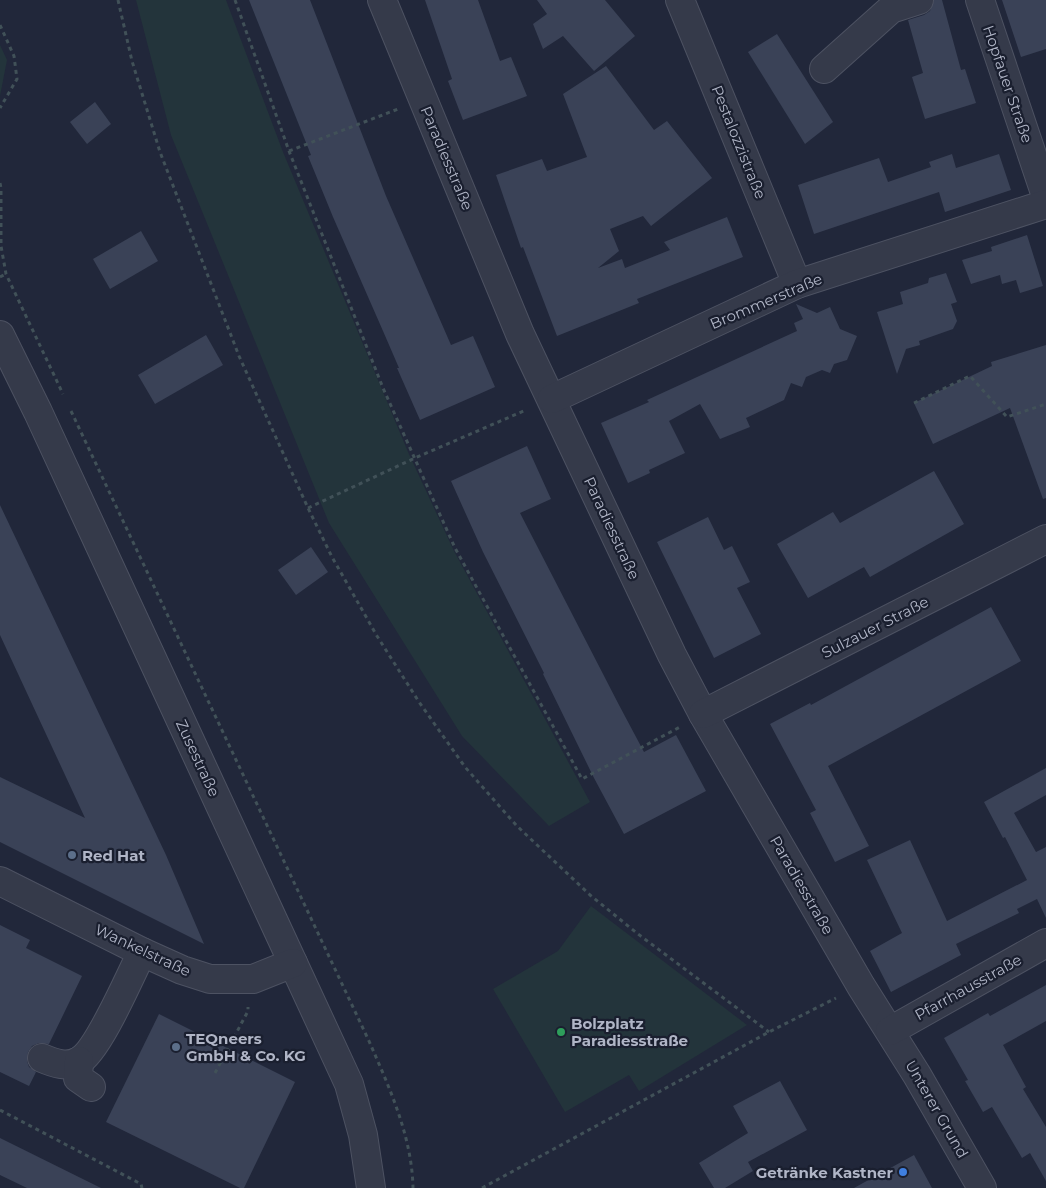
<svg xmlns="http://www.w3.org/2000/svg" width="1046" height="1188" font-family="Montserrat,sans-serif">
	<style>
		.green { fill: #23343b }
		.building { fill: #3a4257 }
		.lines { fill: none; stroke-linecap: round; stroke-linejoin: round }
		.minor-casing { stroke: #4d5262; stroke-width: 30 }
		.path { stroke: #415158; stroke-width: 3; stroke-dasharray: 4 4; stroke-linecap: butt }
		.minor { stroke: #353a4a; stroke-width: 28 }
		.service-dot { fill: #5c6f8a; stroke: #1a1f2f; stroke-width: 2 }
		.leisure-dot { fill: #2e9e5b; stroke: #1a1f2f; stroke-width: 2 }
		.shop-dot { fill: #3f7fe0; stroke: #1a1f2f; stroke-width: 2 }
		.labels { text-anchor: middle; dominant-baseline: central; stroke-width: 4.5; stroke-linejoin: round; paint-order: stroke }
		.street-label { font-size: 15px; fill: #b0b5c6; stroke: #1a1f2f }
		.poi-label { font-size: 15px; font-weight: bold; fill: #b0b5c6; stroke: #1a1f2f; text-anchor: start }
	</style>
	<rect width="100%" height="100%" fill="#21273a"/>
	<g class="green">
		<polygon points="136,0 226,0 283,152 408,452 454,551 590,802 549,826 462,736 329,523 171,135"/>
		<polygon points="0,45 7,60 0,96"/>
		<polygon points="591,906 747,1025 639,1091 629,1075 565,1112 493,989 558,951"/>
	</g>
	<g class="building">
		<polygon points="249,0 310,0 386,196 451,345 473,336 495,387 420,420 397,368 399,368 383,331 333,217 308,156 311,155"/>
		<polygon points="425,0 478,0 500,61 511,57 527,96 463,120 448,81 452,79"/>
		<polygon points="537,0 605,0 635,36 594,71 563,36 543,49 533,24 547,14"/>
		<polygon points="934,0 942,0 961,70 965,69 976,103 925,119 912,77 923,73 908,20 924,15 930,11"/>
		<polygon points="1002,0 1046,0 1046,49 1021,57"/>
		<polygon points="777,34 833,122 805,144 748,52"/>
		<polygon points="606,66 654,130 667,121 712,178 651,226 643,216 610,229 619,251 598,268 622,259 625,268 670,250 664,242 727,217 743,257 637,299 639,303 557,336 523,247 521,248 496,175 542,159 547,171 587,157 563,94"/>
		<polygon points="95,102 111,124 87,144 70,122"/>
		<polygon points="952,154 956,168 999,154 1011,190 945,212 939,192 814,234 798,185 879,158 888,182 931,167 929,162"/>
		<polygon points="141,231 158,261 110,289 93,259"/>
		<polygon points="1027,235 1043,286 1020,293 1016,280 1002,284 1000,275 971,284 962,260 992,251 991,247"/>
		<polygon points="946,273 957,302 951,304 957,321 953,329 919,341 920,345 906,349 897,374 877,312 903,304 900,292 928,283 929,278"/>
		<polygon points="796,304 817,313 830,307 840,329 857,336 847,360 834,364 830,373 822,370 806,377 802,387 791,383 784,400 746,418 750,427 720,439 700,404 669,421 685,453 649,470 650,473 628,483 601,423 649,402 647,400 797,331 794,323 803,319"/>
		<polygon points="206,335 223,365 155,404 138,375"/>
		<polygon points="1046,345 1046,498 1043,499 1010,408 933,444 914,403 992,366 991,362"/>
		<polygon points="527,446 551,499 520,513 619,705 644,752 676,735 706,791 624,834 594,778 543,674 544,673 483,552 451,481"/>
		<polygon points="934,471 964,524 870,577 864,567 808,598 777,544 833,512 840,523"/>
		<polygon points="0,505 166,855 204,944 0,842 0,777 85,818 0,635"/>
		<polygon points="708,517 724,550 732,546 750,582 737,588 761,634 714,658 657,542"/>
		<polygon points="311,547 328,572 296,595 278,570"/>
		<polygon points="991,607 1021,661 828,766 869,846 835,862 810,813 816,810 770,724 810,703 811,705"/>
		<polygon points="1046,768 1046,795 1014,813 1036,852 1046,847 1046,918 1037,899 1017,909 1019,913 956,944 961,955 891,992 870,951 902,933 867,860 910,840 947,921 1027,880 1005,837 1003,838 984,802"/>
		<polygon points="0,925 30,940 26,948 82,976 49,1044 39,1043 32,1046 28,1052 27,1061 29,1067 36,1072 29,1086 0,1072"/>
		<polygon points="1046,985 1046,1021 1003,1045 1026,1087 1023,1089 1046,1127 1046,1181 1030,1153 1022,1158 992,1107 983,1112 965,1081 968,1080 944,1038 988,1013 990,1016"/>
		<polygon points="159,1014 295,1082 244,1188 240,1188 106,1122"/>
		<polygon points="780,1081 807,1130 748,1162 753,1171 725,1188 714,1188 699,1163 748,1133 733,1106"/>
		<polygon points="0,1138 101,1188 27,1188 0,1175"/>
		<polygon points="914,1155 932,1188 854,1188"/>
	</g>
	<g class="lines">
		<defs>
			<g id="minor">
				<polyline points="382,0 520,334 672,655 703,714 861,986 917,1075 982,1188"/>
				<polyline points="680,0 797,284"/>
				<polyline points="980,0 1046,196"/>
				<polyline points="824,69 891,9 919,0"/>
				<polyline points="0,335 38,412 349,1084 363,1135 371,1188"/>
				<polyline points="552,399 797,284 1046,204"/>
				<polyline points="703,714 1046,539"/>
				<polyline points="0,881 142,952 182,970 210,979 253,979 293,963"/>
				<polyline points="890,1031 1046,943"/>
				<path d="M42 1058C54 1063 67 1068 79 1061 98 1051 131 974 142 952"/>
				<polyline points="79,1061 78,1078 91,1087"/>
			</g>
		</defs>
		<use href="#minor" class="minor-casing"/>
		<g class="path">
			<polyline points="118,0 132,61 160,152 239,356 308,508 332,557 377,636 419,702 465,767 517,826 590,895 638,934 769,1032"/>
			<polyline points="235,0 289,151 383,388 455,548 582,779 680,727"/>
			<polyline points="0,25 14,56 17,79 0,108"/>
			<polyline points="289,151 398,109"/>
			<polyline points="0,183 1,188 1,246 6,274 63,394"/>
			<polyline points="0,277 6,274"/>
			<polyline points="914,403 970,376 1007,417 1046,404"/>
			<path d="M71 411 369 1041C389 1087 412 1136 413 1188"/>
			<polyline points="308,508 415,458 526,410"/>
			<polyline points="215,1073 248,1011 248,1007"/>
			<polyline points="0,1110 141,1184 142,1188"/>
			<polyline points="482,1188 769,1032 836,998"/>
		</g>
		<use href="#minor" class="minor"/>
	</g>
	<g class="service-dot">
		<circle cx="72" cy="855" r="5"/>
		<circle cx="176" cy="1047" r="5"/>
	</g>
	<circle class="leisure-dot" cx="561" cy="1032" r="5"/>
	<circle class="shop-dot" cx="903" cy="1172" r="5"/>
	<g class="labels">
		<g class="street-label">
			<text transform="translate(1008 84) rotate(71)">Hopfauer Straße</text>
			<text transform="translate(739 142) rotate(68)">Pestalozzistraße</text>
			<text transform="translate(447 158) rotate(67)">Paradiesstraße</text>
			<text transform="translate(766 301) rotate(-23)">Brommerstraße</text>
			<text transform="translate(612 528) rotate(65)">Paradiesstraße</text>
			<text transform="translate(875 627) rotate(-27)">Sulzauer Straße</text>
			<text transform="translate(198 758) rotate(65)">Zusestraße</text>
			<text transform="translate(802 885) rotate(60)">Paradiesstraße</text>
			<text transform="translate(143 950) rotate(25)">Wankelstraße</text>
			<text transform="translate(968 987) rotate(-29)">Pfarrhausstraße</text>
			<text transform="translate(937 1109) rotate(60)">Unterer Grund</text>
		</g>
		<g class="poi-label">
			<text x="82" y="855">Red Hat</text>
			<text x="571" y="1023">Bolzplatz<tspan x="571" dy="17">Paradiesstraße</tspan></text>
			<text x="186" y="1038">TEQneers<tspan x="186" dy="17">GmbH &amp; Co. KG</tspan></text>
			<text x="893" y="1172" text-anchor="end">Getränke Kastner</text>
		</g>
	</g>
</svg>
